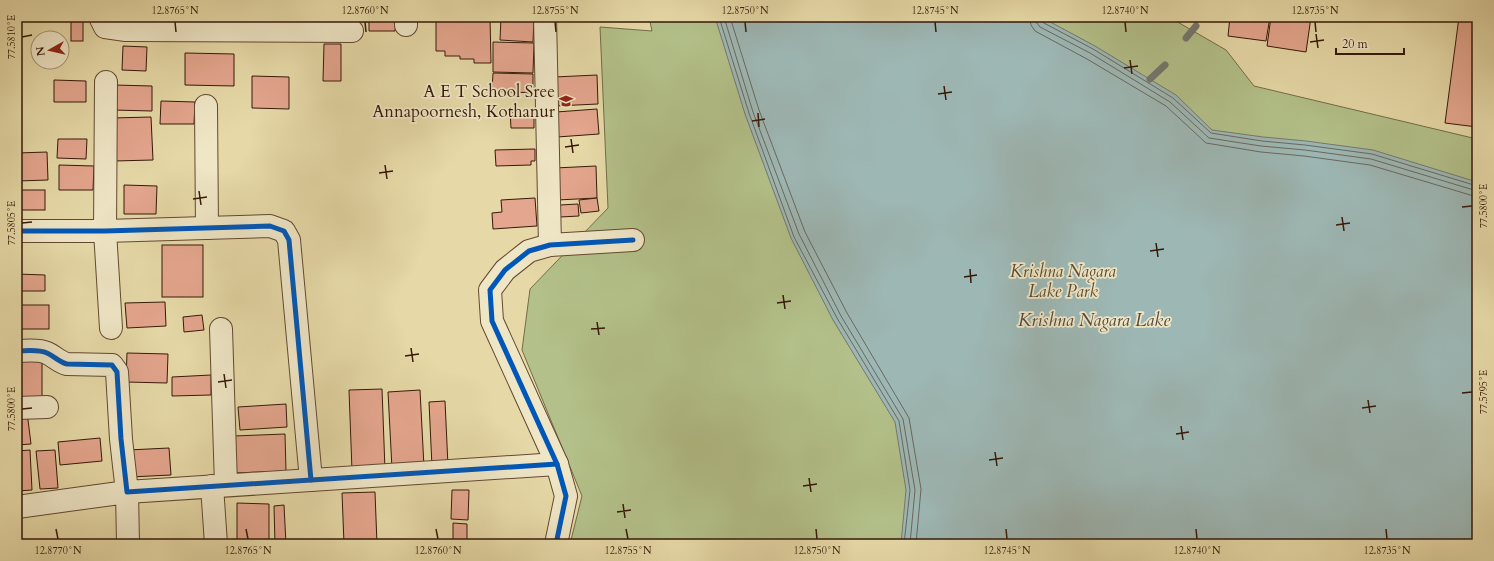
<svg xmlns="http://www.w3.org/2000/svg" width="1494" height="561" font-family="Cardo,serif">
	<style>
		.green { fill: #b3c089; stroke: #746c48 }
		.water { fill: #9db7b4; stroke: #74786f }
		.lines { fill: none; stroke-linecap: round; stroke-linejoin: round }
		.shore { stroke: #6a685e; stroke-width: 1 }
		.stream { stroke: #74786f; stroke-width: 7 }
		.building { fill: #e4a68e; stroke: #361908 }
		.minor-casing { stroke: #624930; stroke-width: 24 }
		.minor { stroke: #efe6c6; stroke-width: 22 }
		.cycleway-casing { stroke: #efe6c6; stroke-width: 8 }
		.cycleway { stroke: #0057b8; stroke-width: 5 }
		.ticks { fill: none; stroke: #361908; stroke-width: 1.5 }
		.labels { text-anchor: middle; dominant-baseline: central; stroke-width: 3.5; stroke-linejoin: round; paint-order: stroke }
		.poi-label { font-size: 17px; fill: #361908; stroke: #efe6c6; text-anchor: end }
		.park-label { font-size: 17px; font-style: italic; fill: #5c4b2f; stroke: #efe6c6 }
		.water-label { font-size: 18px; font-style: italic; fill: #55483c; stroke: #efe6c6 }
		.neatline { fill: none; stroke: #361908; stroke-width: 1.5 }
		.ticks-label { font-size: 10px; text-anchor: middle; fill: #361908 }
	</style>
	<rect width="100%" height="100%" fill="#e6d9a7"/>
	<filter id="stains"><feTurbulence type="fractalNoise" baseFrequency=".005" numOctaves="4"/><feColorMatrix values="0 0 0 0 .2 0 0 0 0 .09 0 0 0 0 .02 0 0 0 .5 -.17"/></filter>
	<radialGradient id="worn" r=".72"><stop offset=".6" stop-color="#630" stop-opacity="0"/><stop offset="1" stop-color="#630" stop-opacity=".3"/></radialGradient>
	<polygon class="green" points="649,17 1169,17 1226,50 1254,86 1477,139 1477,544 570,544 582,496 522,350 530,289 608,208 600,27 652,31"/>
	<polygon class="water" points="715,17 1041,17 1095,46 1176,95 1212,130 1263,137 1306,141 1373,150 1477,182 1477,544 901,544 906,490 895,422 833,320 791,238 745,114"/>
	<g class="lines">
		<g class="shore">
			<polyline points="719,17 749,113 794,237 837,318 899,421 910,490 904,544"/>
			<polyline points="724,17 753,112 799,234 841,316 903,419 915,490 910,544"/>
			<polyline points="730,17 759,110 805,232 847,313 909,418 921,489 916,544"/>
			<polyline points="1029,17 1031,25 1035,31 1087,59 1166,106 1206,143 1261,152 1304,156 1370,165 1477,197"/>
			<polyline points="1035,17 1036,22 1040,27 1090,53 1170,102 1209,138 1261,146 1305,150 1371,159 1477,191"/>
			<polyline points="1040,17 1042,22 1093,49 1173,98 1211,133 1262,141 1305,145 1372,154 1477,186"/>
		</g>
		<g class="stream">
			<polyline points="1186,38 1196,26"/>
			<polyline points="1150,79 1165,65"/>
		</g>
	</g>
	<g class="building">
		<rect x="71" y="17" width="12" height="24"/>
		<polygon points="206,17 235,17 235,20 206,19"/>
		<polygon points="300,17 396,17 395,31 369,31 369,22 300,20"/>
		<polygon points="436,17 490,17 491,63 474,63 474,59 460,59 460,56 445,56 445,51 436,51"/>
		<polygon points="501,17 534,17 533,42 500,40"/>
		<polygon points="1230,17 1270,17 1266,41 1228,36"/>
		<polygon points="1271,17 1311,17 1306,52 1267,46"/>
		<polygon points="1459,17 1477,19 1477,127 1445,123"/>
		<polygon points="493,42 534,43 533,73 493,72"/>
		<polygon points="324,44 341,44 341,81 323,81"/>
		<polygon points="123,46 147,47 146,71 122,70"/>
		<polygon points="185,53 234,54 234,86 185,85"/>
		<polygon points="493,73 533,74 533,93 492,91"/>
		<polygon points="597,75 598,104 555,106 554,77"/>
		<polygon points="252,76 289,77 289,109 252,108"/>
		<polygon points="54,80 86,81 86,102 54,102"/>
		<polygon points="114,85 152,86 152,111 113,110"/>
		<polygon points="161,101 195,102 194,124 160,124"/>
		<polygon points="597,109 599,134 557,137 556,112"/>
		<polygon points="534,111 534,128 511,128 510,112"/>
		<polygon points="151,117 153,160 114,161 112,118"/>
		<polygon points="58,139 87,139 86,159 57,158"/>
		<polygon points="535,149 535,161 531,161 531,165 496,166 495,150"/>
		<polygon points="47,152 48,180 17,181 17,153"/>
		<polygon points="59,165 94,166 93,190 59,190"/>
		<polygon points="596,166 597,198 557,200 555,168"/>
		<polygon points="124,185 157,186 156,214 124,214"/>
		<rect x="17" y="190" width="28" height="20"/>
		<polygon points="535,198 537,226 493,229 492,213 502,212 501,200"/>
		<polygon points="597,198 599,211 581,213 579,200"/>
		<polygon points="578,204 579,216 560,217 560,205"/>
		<rect x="162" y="245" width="41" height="52"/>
		<polygon points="17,274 45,275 45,291 17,291"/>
		<polygon points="165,302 166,326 127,328 125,303"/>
		<rect x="17" y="305" width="32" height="24"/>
		<polygon points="202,315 204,330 184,332 183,317"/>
		<polygon points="127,353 168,354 167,383 126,382"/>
		<rect x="17" y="357" width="25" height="44"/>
		<polygon points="211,375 211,395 172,396 172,377"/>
		<polygon points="382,389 385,470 352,471 349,390"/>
		<polygon points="420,390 424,467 392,469 388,392"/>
		<polygon points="445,401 448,466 432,467 429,402"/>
		<polygon points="286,404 287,427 240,430 238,407"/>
		<polygon points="27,412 31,444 17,445 17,413"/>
		<polygon points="285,434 286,471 235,473 234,436"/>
		<polygon points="100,438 102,461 60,465 58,442"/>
		<polygon points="169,448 171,475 130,477 128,450"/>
		<polygon points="30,450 32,490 17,491 17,451"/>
		<polygon points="55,450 58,488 40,489 36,451"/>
		<polygon points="452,490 469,490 468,520 451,519"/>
		<polygon points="375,492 377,544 344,544 342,493"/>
		<polygon points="237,503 269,504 269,544 237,544"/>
		<polygon points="284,505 286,544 275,544 274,506"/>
		<polygon points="453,523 467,524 467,544 453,544"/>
	</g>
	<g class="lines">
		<defs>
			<g id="minor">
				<polyline points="100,17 105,27 126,30 352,31"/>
				<polyline points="545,17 550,245"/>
				<polyline points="406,25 406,17"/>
				<polyline points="106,82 105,231 111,328"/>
				<polyline points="206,106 207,228"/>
				<polyline points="17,231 105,231 270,226 284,231 289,240 311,480"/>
				<polyline points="221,329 226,485"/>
				<path d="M17 351C26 351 38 349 47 353 54 356 59 362 67 364L112 365 117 372 121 439 127 492 557 464"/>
				<polyline points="17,408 47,407"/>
				<polyline points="212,486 216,544"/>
				<polyline points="17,507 127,492 128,544"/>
				<polyline points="556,544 566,496 557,464 492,321 490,290 505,270 529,251 550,245 633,240"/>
			</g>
		</defs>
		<use href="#minor" class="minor-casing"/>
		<use href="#minor" class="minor"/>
		<defs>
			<g id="cycleway">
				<polyline points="17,231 105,231 270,226 284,231 289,240 311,480"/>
				<path d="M17 351C26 351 38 349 47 353 54 356 59 362 67 364L112 365 117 372 121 439 127 492 557 464"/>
				<polyline points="556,544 566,496 557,464 492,321 490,290 505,270 529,251 550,245 633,240"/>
			</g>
		</defs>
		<use href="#cycleway" class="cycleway-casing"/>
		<use href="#cycleway" class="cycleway"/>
	</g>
	<path class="ticks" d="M175 22 176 32M365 22 366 32M555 22 556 32M745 22 746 32M935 22 936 32M1125 22 1126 32M1315 22 1316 32M1316 34 1318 48M22 37 32 35M1310 42 1324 40M1130 60 1132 74M1124 68 1138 66M944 86 946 100M938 94 952 92M758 113 759 127M752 121 765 119M571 139 573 153M565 147 579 145M385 165 387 179M379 173 393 171M199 191 201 205M193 199 207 197M1462 207 1472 206M1342 217 1344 231M22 223 32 222M1336 225 1350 223M1156 243 1158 257M1150 251 1164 249M970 269 971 283M964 277 977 275M783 295 785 309M777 303 791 301M597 322 599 335M591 329 605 328M411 348 413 362M405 356 419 354M224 374 226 388M218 382 232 380M1462 393 1472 392M1368 400 1370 413M1362 408 1376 406M22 409 32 408M1181 426 1183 440M1176 434 1189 432M995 452 997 466M989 460 1003 458M809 478 811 492M803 486 817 484M623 504 625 518M617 512 631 510M56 529 58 539M246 529 248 539M436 529 438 539M626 529 628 539M816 529 817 539M1006 529 1007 539M1196 529 1197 539M1386 529 1387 539"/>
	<defs>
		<symbol id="school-bare" viewBox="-9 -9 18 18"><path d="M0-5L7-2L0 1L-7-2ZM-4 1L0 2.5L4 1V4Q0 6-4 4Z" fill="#8f2418" stroke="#efe6c6" stroke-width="2.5" paint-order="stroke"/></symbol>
	</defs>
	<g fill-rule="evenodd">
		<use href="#school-bare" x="556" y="91" width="20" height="20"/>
	</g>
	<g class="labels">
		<g class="poi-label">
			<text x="555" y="91">A E T School Sree<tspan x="555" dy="20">Annapoornesh, Kothanur</tspan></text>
		</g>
		<g class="park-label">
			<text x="1063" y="271">Krishna Nagara<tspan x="1063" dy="20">Lake Park</tspan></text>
		</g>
		<g class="water-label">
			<text x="1094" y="320">Krishna Nagara Lake</text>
		</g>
	</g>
	<rect width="1494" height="561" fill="none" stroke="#e6d9a7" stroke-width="44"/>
	<g transform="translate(50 50) rotate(262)"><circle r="19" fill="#efe6c6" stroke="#a5947a"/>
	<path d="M0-3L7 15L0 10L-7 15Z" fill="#8f2418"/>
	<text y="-6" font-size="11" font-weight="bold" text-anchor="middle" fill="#361908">N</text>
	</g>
	<path d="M1336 48v6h68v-6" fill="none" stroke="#361908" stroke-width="2"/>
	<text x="1342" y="48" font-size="12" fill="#361908" stroke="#efe6c6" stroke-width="3" paint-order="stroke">20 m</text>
	<rect x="22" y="22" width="1450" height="517" class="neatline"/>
	<g class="ticks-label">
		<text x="175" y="14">12.8765°N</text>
		<text x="365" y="14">12.8760°N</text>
		<text x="555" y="14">12.8755°N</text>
		<text x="745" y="14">12.8750°N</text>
		<text x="935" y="14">12.8745°N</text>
		<text x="1125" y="14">12.8740°N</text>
		<text x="1315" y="14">12.8735°N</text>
		<text transform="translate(11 37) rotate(-90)" y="4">77.5810°E</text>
		<text transform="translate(1483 206) rotate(-90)" y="4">77.5800°E</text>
		<text transform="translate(11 223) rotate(-90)" y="4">77.5805°E</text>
		<text transform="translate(1483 392) rotate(-90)" y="4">77.5795°E</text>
		<text transform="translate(11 409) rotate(-90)" y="4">77.5800°E</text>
		<text x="58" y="554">12.8770°N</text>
		<text x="248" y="554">12.8765°N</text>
		<text x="438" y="554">12.8760°N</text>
		<text x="628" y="554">12.8755°N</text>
		<text x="817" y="554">12.8750°N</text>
		<text x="1007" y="554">12.8745°N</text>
		<text x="1197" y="554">12.8740°N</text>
		<text x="1387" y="554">12.8735°N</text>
	</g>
	<rect width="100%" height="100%" filter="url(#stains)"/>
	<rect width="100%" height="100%" fill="url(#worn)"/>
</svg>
